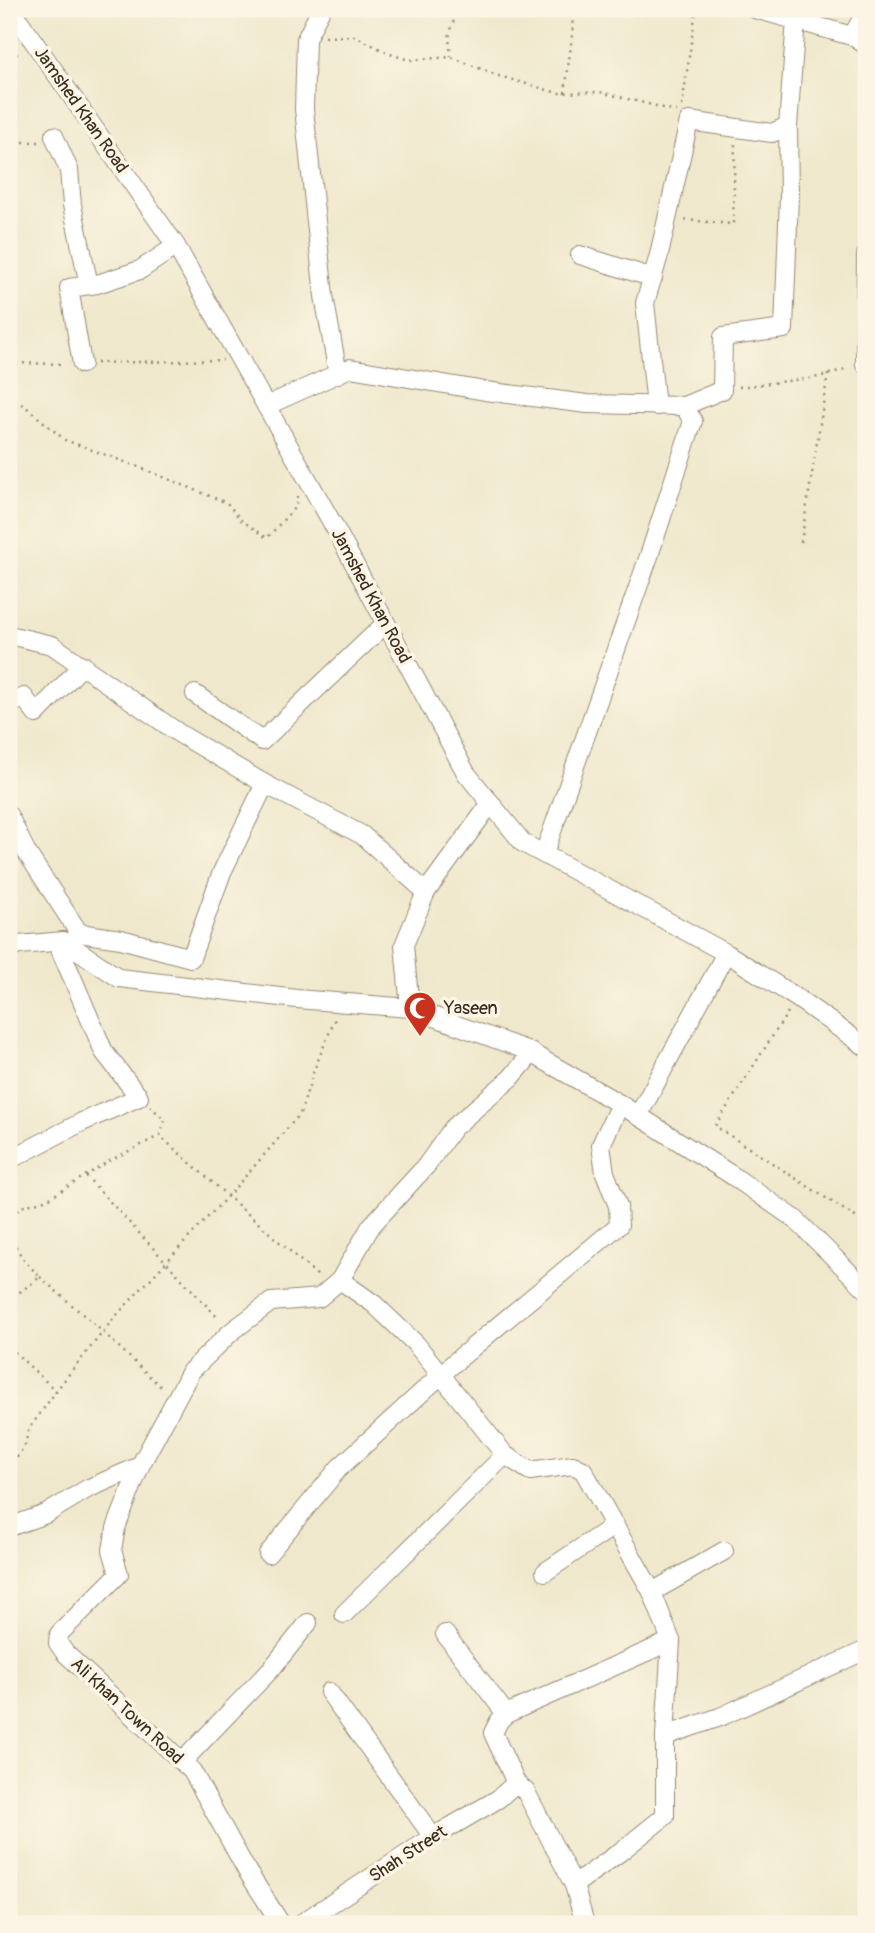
<svg xmlns="http://www.w3.org/2000/svg" width="875" height="1933" font-family="Pangolin,sans-serif">
	<style>
		.lines { fill: none; stroke-linecap: round; stroke-linejoin: round }
		.minor-casing { stroke: #958975; stroke-width: 20 }
		.path { stroke: #958975; stroke-width: 2.5; stroke-dasharray: 2 5; stroke-linecap: butt }
		.minor { stroke: #fff; stroke-width: 18 }
		.labels { text-anchor: middle; dominant-baseline: central; stroke-width: 7; stroke-linejoin: round; paint-order: stroke }
		.street-label { font-size: 18px; fill: #3b2a1e; stroke: #fcf5e5 }
		.poi-label { font-size: 18px; fill: #3b2a1e; stroke: #fcf5e5; text-anchor: start }
	</style>
	<rect width="100%" height="100%" fill="#fcf5e5"/>
	<filter id="ink" filterUnits="userSpaceOnUse"><feTurbulence type="fractalNoise" baseFrequency=".0143" numOctaves="2"/><feDisplacementMap in="SourceGraphic" scale="14" xChannelSelector="R" yChannelSelector="G"/><feConvolveMatrix kernelMatrix="1 2 1 2 8 2 1 2 1" color-interpolation-filters="sRGB"/></filter>
	<filter id="wash" filterUnits="userSpaceOnUse"><feTurbulence type="fractalNoise" baseFrequency=".00686" numOctaves="4" result="noise"/><feDisplacementMap in="SourceGraphic" scale="28" xChannelSelector="R" yChannelSelector="G"/><feGaussianBlur stdDeviation="1.57" result="paint"/><feColorMatrix in="noise" values="0 0 0 0 0 0 0 0 0 0 0 0 0 0 0 0 0 1.4 0 .05"/><feComposite in="paint" operator="in"/></filter>
	<g filter="url(#wash)">
		<rect width="100%" height="100%" fill="#efe8cc"/>
	</g>
	<g filter="url(#ink)">
		<g class="lines">
			<defs>
				<g id="minor">
					<polyline points="11,9 176,246 335,528 466,773 523,843 726,953 797,998 866,1047"/>
					<polyline points="321,9 306,39 304,109 324,296 338,374"/>
					<polyline points="755,9 852,36 866,45"/>
					<polyline points="852,36 866,12"/>
					<polyline points="54,136 69,170 72,205 89,285"/>
					<polyline points="580,255 653,278"/>
					<polyline points="82,364 69,288 97,284 140,270 176,246"/>
					<polyline points="865,364 866,255"/>
					<polyline points="266,406 350,368 485,391 587,404 684,406 693,421 649,556 544,854"/>
					<polyline points="656,406 645,303 659,255 689,121 772,133 788,126 796,20"/>
					<polyline points="684,406 722,390 723,337 784,329 789,196 788,126"/>
					<polyline points="9,635 52,645 180,734 265,784 362,835 426,892"/>
					<polyline points="195,694 262,741 386,623"/>
					<polyline points="9,705 24,697 36,714 83,665"/>
					<polyline points="9,816 27,853 79,933 121,939 191,958 222,872 265,784"/>
					<polyline points="9,949 19,945 64,941 119,978 297,999 410,1008"/>
					<polyline points="620,1104 733,1176 795,1219 866,1289"/>
					<polyline points="638,1116 726,953"/>
					<polyline points="9,1160 82,1122 139,1097 104,1052 57,942"/>
					<polyline points="340,1280 374,1304 416,1344 505,1455 530,1471 573,1465 583,1470 652,1592 671,1641 665,1736 665,1816 620,1852 574,1885"/>
					<polyline points="9,1527 46,1514 87,1489 140,1466"/>
					<polyline points="268,1554 339,1468 455,1362 619,1225 618,1206 605,1173 601,1145 620,1104 526,1050 410,1008 404,945 426,892 491,803"/>
					<polyline points="545,1572 615,1525"/>
					<polyline points="652,1592 724,1551"/>
					<polyline points="344,1614 505,1455"/>
					<polyline points="445,1634 506,1714"/>
					<polyline points="329,1692 433,1837"/>
					<polyline points="665,1736 720,1717 866,1650"/>
					<polyline points="182,1762 272,1668 308,1623"/>
					<polyline points="281,1924 247,1871 192,1771 65,1653 58,1643 59,1634 119,1574 112,1550 116,1528 140,1466 191,1371 231,1332 271,1302 319,1298 340,1280 371,1226 426,1166 453,1128 511,1078 532,1053"/>
					<polyline points="300,1924 433,1837 498,1799 516,1783"/>
					<polyline points="585,1924 574,1885 526,1792 516,1783 493,1733 499,1721 506,1714 671,1641"/>
				</g>
			</defs>
			<use href="#minor" class="minor-casing"/>
			<g class="path">
				<polyline points="325,37 355,36 390,54 409,60 451,57 499,76 558,93 600,92 676,111"/>
				<polyline points="9,56 22,53"/>
				<polyline points="451,57 449,37 457,9"/>
				<polyline points="565,93 573,28 571,9"/>
				<polyline points="682,106 696,9"/>
				<polyline points="9,142 41,142"/>
				<polyline points="685,220 733,224 735,142"/>
				<polyline points="9,363 65,364"/>
				<polyline points="96,363 223,360"/>
				<polyline points="739,387 819,377 849,368"/>
				<polyline points="9,397 26,407 65,440 144,469 227,503 241,520 267,538 296,506 297,496"/>
				<polyline points="801,542 828,374"/>
				<polyline points="788,1012 715,1126 866,1224"/>
				<polyline points="150,1106 165,1120 160,1136 318,1276"/>
				<polyline points="86,1176 219,1319"/>
				<polyline points="9,1222 21,1207 48,1199 109,1161 159,1136"/>
				<polyline points="9,1234 23,1259 40,1277 9,1300"/>
				<polyline points="40,1277 103,1332 162,1388"/>
				<polyline points="9,1347 56,1391"/>
				<polyline points="9,1467 10,1468 25,1445 29,1429 62,1383 114,1318 236,1187 300,1114 314,1070 335,1019"/>
			</g>
			<use href="#minor" class="minor"/>
		</g>
	</g>
	<defs>
		<symbol id="mosque-pin" viewBox="-11 -11 22 30"><path d="M0 17L-7.5 6A9.5 9.5 0 1 1 7.5 6Z" fill="#c8321e" stroke="#fcf5e5"/><path d="M3.5-4.9A6 6 0 1 0 3.5 4.9A5 5 0 1 1 3.5-4.9Z" fill="#fff"/></symbol>
	</defs>
	<g fill-rule="evenodd">
		<use href="#mosque-pin" x="401" y="989" width="38" height="52"/>
	</g>
	<g class="labels">
		<g class="street-label">
			<text transform="translate(81 110) rotate(55)">Jamshed Khan Road</text>
			<text transform="translate(371 596) rotate(62)">Jamshed Khan Road</text>
			<text transform="translate(127 1711) rotate(43)">Ali Khan Town Road</text>
			<text transform="translate(408 1854) rotate(-33)">Shah Street</text>
		</g>
		<g class="poi-label">
			<text x="444" y="1008">Yaseen</text>
		</g>
	</g>
	<rect width="875" height="1933" fill="none" stroke="#fcf5e5" stroke-width="35"/>
</svg>
